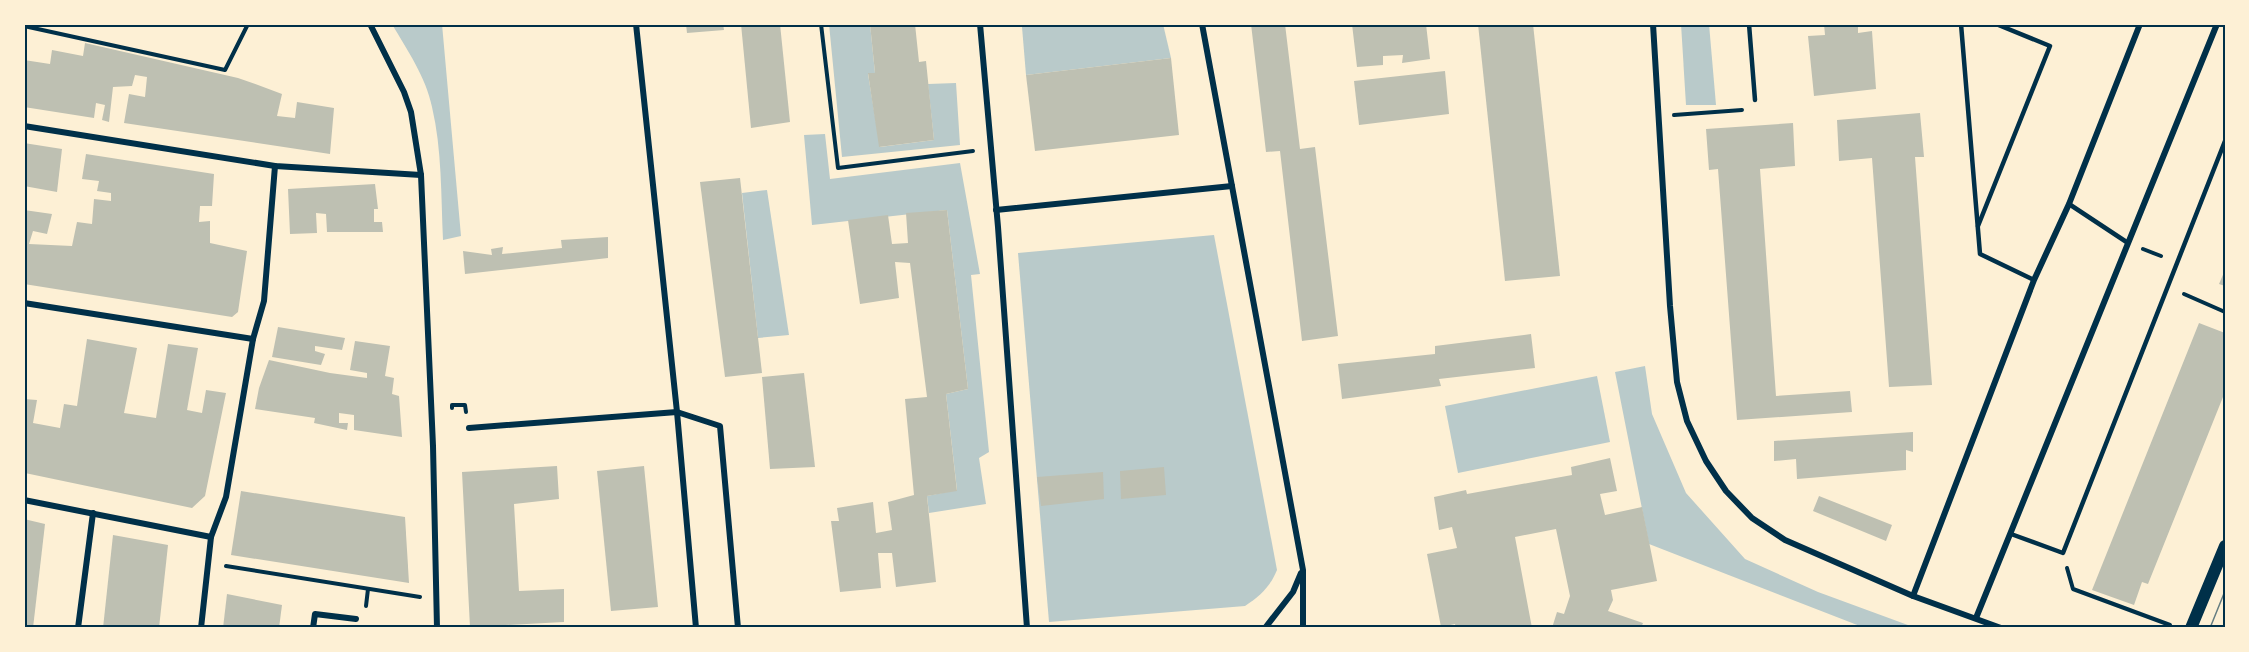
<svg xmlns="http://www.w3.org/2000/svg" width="2249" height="652" font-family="'Asap Condensed',sans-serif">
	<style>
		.green { fill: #b9caca }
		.building { fill: #bec0b2 }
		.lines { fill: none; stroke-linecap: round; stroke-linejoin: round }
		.path { stroke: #003049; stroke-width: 4 }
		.service { stroke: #003049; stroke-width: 4.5 }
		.minor { stroke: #003049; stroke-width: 6 }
		.secondary { stroke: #003049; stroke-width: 12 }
		.tram { stroke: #657d81; stroke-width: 1.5 }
		.neatline { fill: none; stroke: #003049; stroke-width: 2 }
	</style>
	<rect width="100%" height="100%" fill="#fdf0d5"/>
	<g class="green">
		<path d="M392 24H442L461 236 443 240C441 196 442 149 432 107 426 77 407 50 392 24Z"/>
		<polygon points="829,24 870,24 875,73 868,74 880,147 934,140 928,84 956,83 960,145 842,157"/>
		<polygon points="1050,24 1163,24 1171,58 1026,75 1022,27"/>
		<polygon points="1681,24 1709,24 1716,105 1686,105"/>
		<polygon points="825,134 830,179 960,163 980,274 971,275 989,452 979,458 986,504 929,513 927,496 957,490 946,394 968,389 947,210 812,225 804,135"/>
		<polygon points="767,190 789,335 758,338 742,193"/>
		<path d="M1214 235 1277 570C1270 587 1260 596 1245 606L1049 622 1018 253Z"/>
		<polygon points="1645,366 1652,414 1686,493 1745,559 1818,592 1916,628 1865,628 1649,544 1615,372"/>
		<polygon points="1597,376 1610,442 1458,473 1445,406"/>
	</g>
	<g class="building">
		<polygon points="686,24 723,24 724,30 687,33"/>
		<polygon points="741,24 780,24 790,122 751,128"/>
		<polygon points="870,24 915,24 919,62 926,61 934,140 879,147 868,73 875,73"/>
		<polygon points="1251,24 1285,24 1300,149 1315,147 1338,336 1302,341 1280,151 1266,152"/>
		<polygon points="1352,24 1426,24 1430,59 1402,63 1403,55 1383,56 1383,65 1357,67"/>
		<polygon points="1478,24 1533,24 1560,276 1505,281"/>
		<polygon points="1824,24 1858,24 1858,33 1872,31 1876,89 1814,96 1808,36 1825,35"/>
		<polygon points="85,43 238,78 258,85 282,94 277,116 295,118 297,102 334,108 330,154 124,123 129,94 145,97 147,77 135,75 132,86 113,87 109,122 102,120 105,105 96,103 94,118 24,107 24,60 50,64 52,50 83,56"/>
		<polygon points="1171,58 1179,135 1035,151 1026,75"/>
		<polygon points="1445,71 1449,114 1359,125 1354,81"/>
		<polygon points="1920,113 1924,157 1915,157 1932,385 1889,387 1872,158 1839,161 1837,120"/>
		<polygon points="1793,123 1795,166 1760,169 1776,396 1850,391 1852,412 1737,420 1718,169 1709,170 1706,129"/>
		<polygon points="24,143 62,149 57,192 24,186"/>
		<polygon points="86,154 214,174 212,206 200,206 199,222 210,221 210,243 247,251 238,312 232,317 24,284 24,210 52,214 47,234 33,231 29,244 72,246 77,222 92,224 94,199 111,201 111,193 97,191 99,181 82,179"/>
		<polygon points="740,178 762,373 725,377 700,182"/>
		<polygon points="375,184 378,209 374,209 374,222 382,222 383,232 327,232 326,214 316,213 317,233 290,234 288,189"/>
		<polygon points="947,210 968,389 946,394 957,491 927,496 936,582 896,587 892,553 878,553 881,588 840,592 831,521 839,521 837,508 873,502 876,533 892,530 888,502 914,495 905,399 927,397 910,263 895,262 899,298 860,304 848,220 888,215 892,244 908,243 906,213"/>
		<polygon points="608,237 608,258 465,274 463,251 492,255 491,249 503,247 502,254 562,248 561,240"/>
		<polygon points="2225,270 2225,286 2219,284"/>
		<polygon points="2199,323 2225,333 2225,392 2148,584 2142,582 2134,605 2092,590"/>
		<polygon points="278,327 345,338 342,350 315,346 315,351 325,354 321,365 272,357"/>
		<polygon points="1531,334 1535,368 1439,379 1441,386 1342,399 1338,364 1435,354 1435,346"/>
		<polygon points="87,339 137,348 124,413 156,418 168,344 198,348 187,410 202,413 206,390 226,393 205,496 192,508 25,473 24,399 37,400 33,423 60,428 64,404 77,406"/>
		<polygon points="355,341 390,346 385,376 394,378 392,394 399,396 402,437 354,430 354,415 339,413 339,423 348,423 347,430 314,423 315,418 255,409 259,388 269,360 330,373 367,378 367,373 350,370"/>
		<polygon points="804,373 815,467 770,469 762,377"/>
		<polygon points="1913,432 1913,452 1906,450 1906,470 1797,479 1796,459 1774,461 1774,441"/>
		<polygon points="1610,458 1617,491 1600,494 1605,515 1642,507 1657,581 1611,590 1613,600 1608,611 1643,623 1641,628 1552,628 1557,612 1564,614 1570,596 1556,529 1515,537 1532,628 1456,628 1455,624 1441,627 1427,554 1457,548 1452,527 1439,530 1434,497 1466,490 1467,494 1572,475 1571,467"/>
		<polygon points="557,466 559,499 514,504 519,591 564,589 564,622 470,627 462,472"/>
		<polygon points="644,466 658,607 611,611 597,471"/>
		<polygon points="1164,467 1166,495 1121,499 1120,471"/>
		<polygon points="1103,472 1104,499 1041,506 1037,477"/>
		<polygon points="241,491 405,517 409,583 231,555"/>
		<polygon points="1819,496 1892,525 1886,541 1813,511"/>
		<polygon points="24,519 45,524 33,628 24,628"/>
		<polygon points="113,535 168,545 159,628 103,628"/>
		<polygon points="227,594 282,605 279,628 223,628"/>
	</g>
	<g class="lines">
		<g class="path">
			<polyline points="821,24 838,168 973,151"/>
			<polyline points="24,26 225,70 248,24"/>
			<polyline points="1674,115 1742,110"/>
			<polyline points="2143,249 2161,256"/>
			<polyline points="2184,294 2225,312"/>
			<polyline points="452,408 452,405 465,405 466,412"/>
			<polyline points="226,566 420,597"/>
			<polyline points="2067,568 2073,589 2170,625"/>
			<polyline points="366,606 368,589"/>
		</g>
		<g class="service">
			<polyline points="1749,24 1755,100"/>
			<polyline points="1961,24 1980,254 2034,280"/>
			<polyline points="2069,204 2128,243"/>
			<polyline points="1978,226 2050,46 1996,24"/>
			<polyline points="2011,534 2063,553 2225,141"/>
		</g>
		<g class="minor">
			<polyline points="370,24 404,92 411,112 421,175 433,446 437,628"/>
			<polyline points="636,24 677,412 696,628"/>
			<polyline points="980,24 998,227 1027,628"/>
			<polyline points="1202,24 1303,570 1303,628"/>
			<polyline points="1653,24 1670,306 1677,382 1687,421 1706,461 1726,491 1752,518 1785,540 1913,596 2001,628"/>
			<polyline points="24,126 275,166 421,175"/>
			<polyline points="996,210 1232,186"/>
			<polyline points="24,303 253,339"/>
			<polyline points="469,428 677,412 720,426 738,628"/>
			<polyline points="24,500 211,537"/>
			<polyline points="1913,596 2034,280 2069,204 2140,24"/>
			<polyline points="1976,618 2217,24"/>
			<polyline points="78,628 93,513"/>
			<polyline points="201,628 211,537 226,497 253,339 264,301 275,166"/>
			<polyline points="313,628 315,614 356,619"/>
			<polyline points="1265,628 1293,592 1301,573"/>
		</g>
		<polyline class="secondary" points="2191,628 2225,546"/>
		<polyline class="tram" points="2210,628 2225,591"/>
	</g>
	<rect width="2249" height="652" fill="none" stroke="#fdf0d5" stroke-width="51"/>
	<rect x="26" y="26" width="2198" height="600" class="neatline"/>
</svg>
